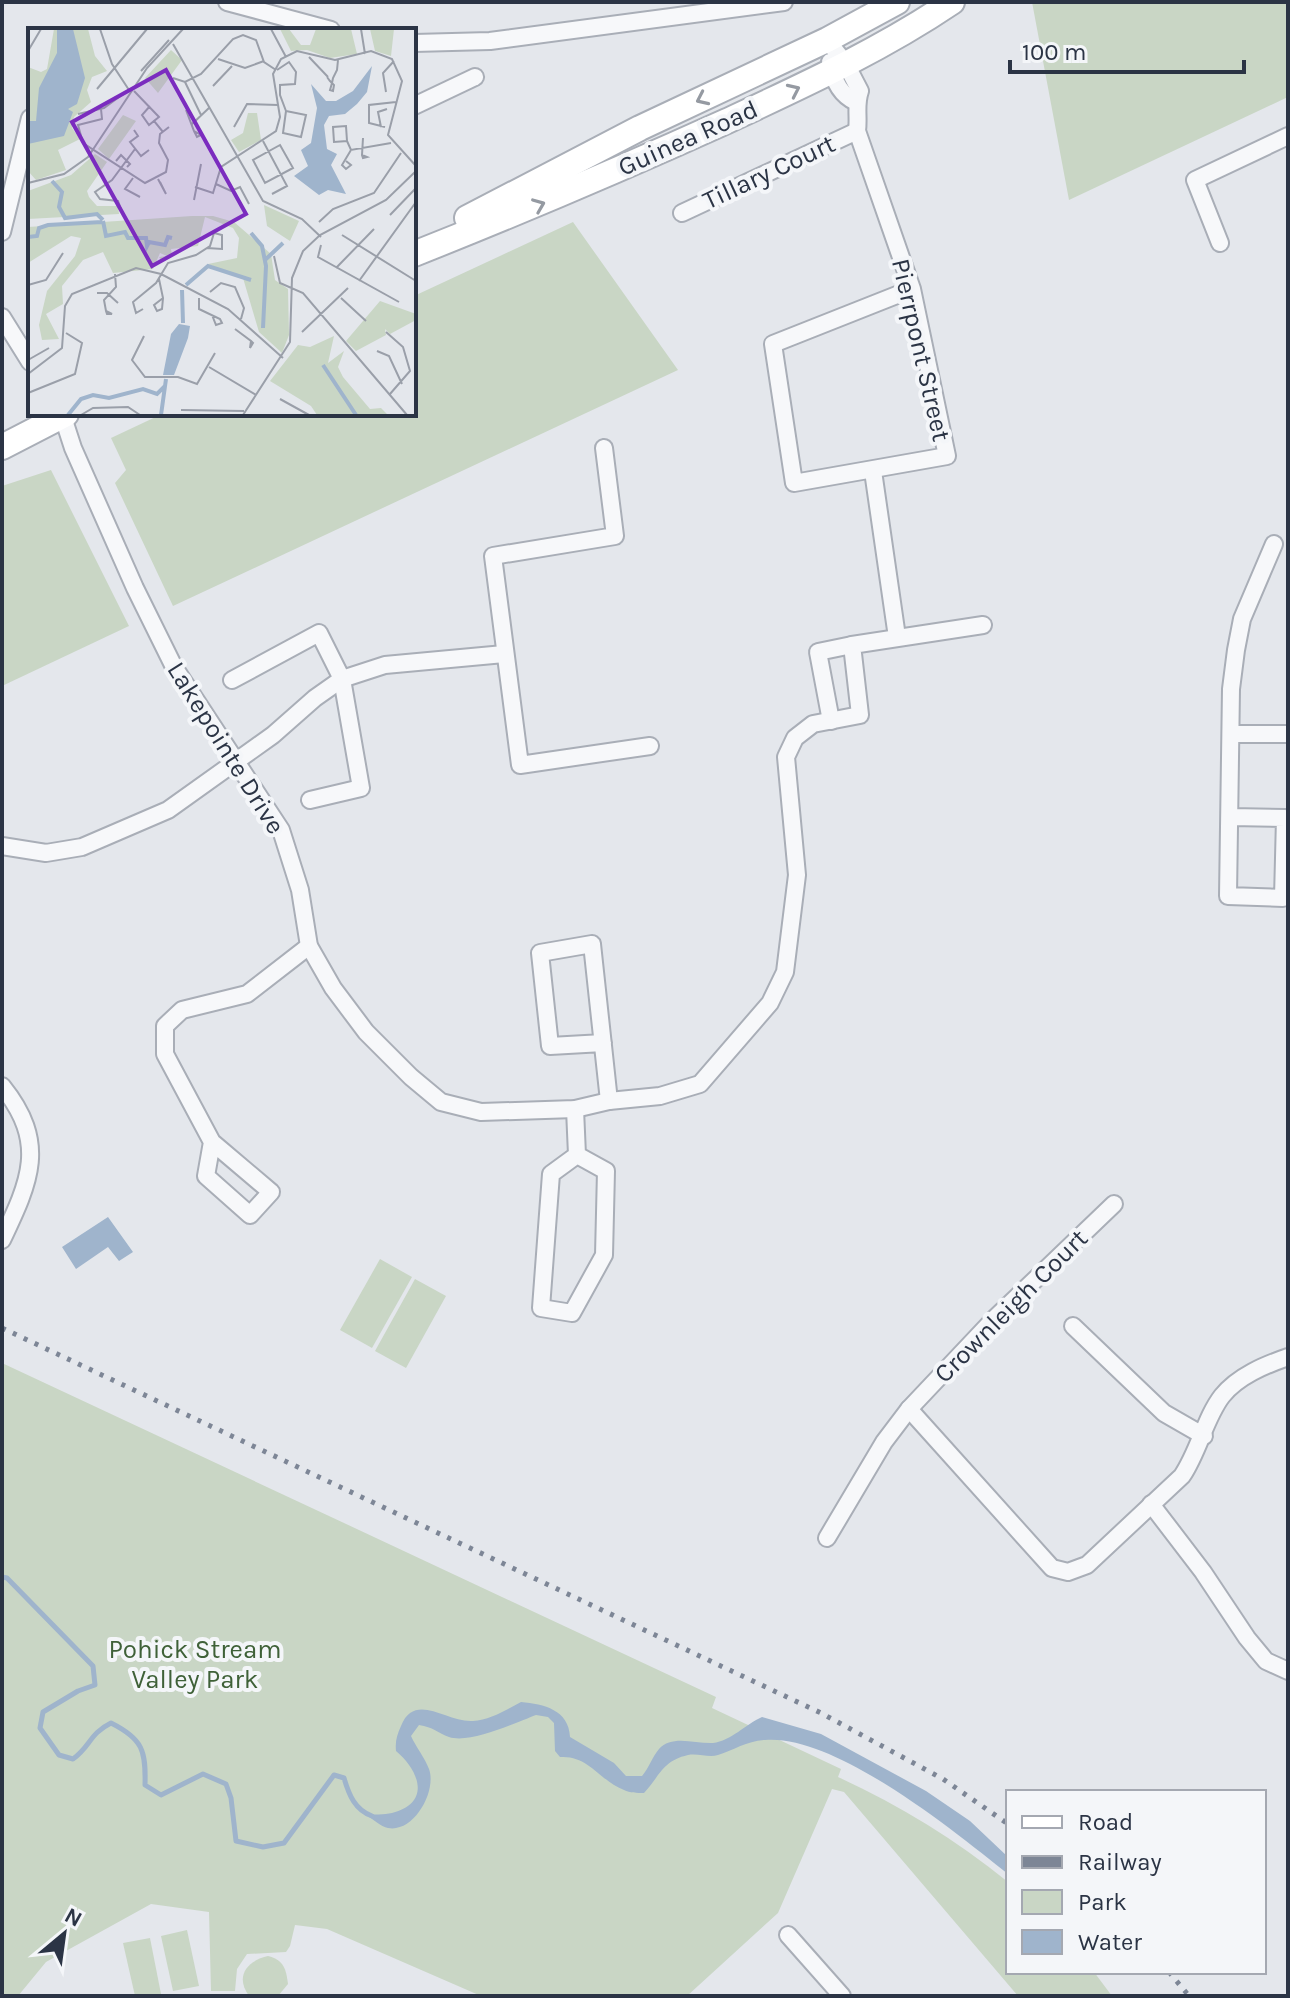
<svg xmlns="http://www.w3.org/2000/svg" width="1290" height="1998" font-family="Karla,sans-serif">
	<style>
		.green { fill: #c9d6c5 }
		.water { fill: #9fb4cc }
		.lines { fill: none; stroke-linecap: round; stroke-linejoin: round }
		.stream { stroke: #9fb4cc; stroke-width: 5 }
		.minor-casing { stroke: #a9aeb7; stroke-width: 20 }
		.secondary-casing { stroke: #a9aeb7; stroke-width: 28 }
		.minor { stroke: #f7f8fa; stroke-width: 16 }
		.secondary { stroke: #fff; stroke-width: 24 }
		.rail { stroke: #7d8696; stroke-width: 5; stroke-dasharray: 4 8; stroke-linecap: butt }
		.oneway { stroke: #959aa2 }
		.labels { text-anchor: middle; dominant-baseline: central; stroke-width: 8; stroke-linejoin: round; paint-order: stroke }
		.street-label { font-size: 26px; fill: #2b3445; stroke: #f4f6f9 }
		.park-label { font-size: 26px; fill: #3f6138; stroke: #f4f6f9 }
		.inset-river { fill: none; stroke: #9fb4cc; stroke-width: 4 }
		.inset-road { fill: none; stroke: #9a9fa9; stroke-width: 2 }
		.view { fill: #7b2cbf; fill-opacity: 0.15; stroke: #7b2cbf; stroke-width: 4 }
		.inset-edge { fill: none; stroke: #2b3445; stroke-width: 4 }
	</style>
	<rect width="100%" height="100%" fill="#e4e7ec"/>
	<g class="green">
		<polygon points="1032,2 1288,2 1288,97 1069,200"/>
		<polygon points="573,222 678,370 173,606 115,483 126,470 111,438 162,414 414,414 414,296"/>
		<polygon points="51,470 129,626 2,686 2,486"/>
		<polygon points="380,1259 412,1277 372,1348 340,1330"/>
		<polygon points="415,1279 446,1296 406,1368 375,1351"/>
		<path d="M2 1363 716 1697 712 1708 841 1769 838 1777C899 1805 955 1839 1008 1882V1972H1094L1112 1996H1018L844 1792 832 1789 778 1913 687 1996H481L327 1929 295 1925 290 1946 286 1952 247 1954 237 1969 235 1991H211L209 1912 151 1904 46 1962 18 1996H2Z"/>
		<polygon points="187,1930 199,1986 173,1991 161,1936"/>
		<polygon points="150,1938 161,1994 135,1996 123,1943"/>
		<path d="M268 1956C284 1960 286 1969 288 1984L278 1996H249C235 1977 246 1961 268 1956Z"/>
	</g>
	<g class="water">
		<polygon points="108,1217 133,1252 119,1261 108,1247 76,1269 62,1247"/>
		<path d="M521 1702C544 1704 569 1710 570 1737L614 1763 626 1776H642C649 1768 652 1757 659 1749 672 1734 696 1744 713 1743 731 1741 746 1724 762 1717L821 1734 926 1791 970 1821 1008 1857V1874C954 1831 835 1734 765 1740 747 1741 734 1750 718 1755 709 1758 698 1753 688 1755 662 1761 660 1776 644 1793 637 1793 630 1793 624 1790 600 1781 589 1755 560 1757L555 1751 554 1723 548 1717 536 1715C515 1723 470 1744 449 1737 438 1733 433 1727 419 1725L411 1736C416 1747 425 1758 429 1769 437 1791 414 1833 388 1828 381 1827 372 1818 366 1815 374 1814 384 1815 392 1813 432 1803 419 1770 396 1751 395 1741 397 1735 401 1726 415 1691 447 1723 473 1721 490 1720 506 1710 521 1702Z"/>
	</g>
	<g class="lines">
		<path class="stream" d="M2 1577 7 1578 93 1666 95 1685 78 1691 43 1712 40 1728 59 1755 73 1759C91 1746 89 1734 111 1723 143 1739 146 1751 145 1785L161 1795 203 1774 226 1784 231 1798 236 1841 263 1847 284 1843 334 1775 344 1778C349 1795 355 1810 372 1816"/>
		<defs>
			<g id="minor">
				<polyline points="227,2 331,30"/>
				<path d="M827 40 846 64 860 91C855 105 859 117 857 131L912 289 947 456 794 483 773 344 912 289"/>
				<polyline points="414,43 490,41 784,2"/>
				<path d="M830 62C833 80 840 95 856 102"/>
				<polyline points="414,106 475,77"/>
				<polyline points="682,213 857,131"/>
				<polyline points="2,232 30,118"/>
				<polyline points="1220,243 1195,180 1288,136"/>
				<polyline points="2,317 30,362"/>
				<polyline points="62,414 73,448 135,588 174,667 281,830 300,890 309,946 333,988 366,1032 411,1077 441,1102 481,1112 575,1109 609,1101 660,1096 700,1084 770,1003 785,972 797,875 786,757 795,738 813,724 860,715 852,645 983,625"/>
				<polyline points="604,448 615,536 493,556 520,765 650,746"/>
				<polyline points="873,471 897,637"/>
				<polyline points="232,680 319,633 342,679 361,788 310,800"/>
				<polyline points="831,721 818,652 852,645"/>
				<polyline points="1231,734 1288,734"/>
				<polyline points="1231,817 1285,818 1283,898 1228,896 1231,689 1236,650 1242,619 1274,544"/>
				<polyline points="2,846 46,853 82,847 168,810 273,735 315,698 342,679 385,665 504,654"/>
				<polyline points="603,1043 550,1046 540,953 592,944 609,1101"/>
				<path d="M2 1086C48 1143 30 1181 2 1240"/>
				<polyline points="575,1109 577,1155 551,1174 541,1308 572,1313 604,1255 606,1171 577,1155"/>
				<polyline points="212,1142 206,1176 250,1215 271,1192 212,1142 165,1054 165,1026 182,1010 247,994 309,946"/>
				<polyline points="1073,1326 1164,1413 1204,1436"/>
				<path d="M909 1409 1052 1568 1068 1572 1087 1565 1182 1476C1199 1451 1205 1418 1222 1396 1238 1376 1265 1365 1288 1357"/>
				<polyline points="1151,1504 1203,1572 1247,1638 1266,1661 1288,1671"/>
				<polyline points="827,1538 884,1442 909,1409 993,1320 1114,1204"/>
				<polyline points="788,1935 842,1996"/>
			</g>
			<g id="secondary">
				<polyline points="467,218 640,128 827,40 897,2"/>
				<path d="M414 254C520 212 623 168 727 121 804 85 881 50 952 2"/>
				<polyline points="2,447 66,414"/>
			</g>
		</defs>
		<use href="#minor" class="minor-casing"/>
		<use href="#secondary" class="secondary-casing"/>
		<use href="#minor" class="minor"/>
		<use href="#secondary" class="secondary"/>
		<g class="rail">
			<polyline points="2,1328 821,1713 943,1779 1008,1824"/>
			<polyline points="1169,1972 1189,1996"/>
		</g>
	</g>
	<defs><path id="oneway-chevron" d="M-2-3.5L2.5 0L-2 3.5" fill="none" stroke-width="1.6" stroke-linecap="round" stroke-linejoin="round" transform="scale(2)"/></defs>
	<g class="oneway">
		<use href="#oneway-chevron" transform="translate(794 90) rotate(-25)"/>
		<use href="#oneway-chevron" transform="translate(702 99) rotate(155)"/>
		<use href="#oneway-chevron" transform="translate(539 205) rotate(-22)"/>
	</g>
	<g class="labels">
		<g class="street-label">
			<text transform="translate(688 138) rotate(-24)">Guinea Road</text>
			<text transform="translate(769 172) rotate(-25)">Tillary Court</text>
			<text transform="translate(921 350) rotate(77)">Pierrpont Street</text>
			<text transform="translate(226 748) rotate(58)">Lakepointe Drive</text>
			<text transform="translate(1011 1306) rotate(-45)">Crownleigh Court</text>
		</g>
		<g class="park-label">
			<text x="195" y="1649">Pohick Stream<tspan x="195" dy="30">Valley Park</tspan></text>
		</g>
	</g>
	<g transform="translate(28 28)">
		<rect width="388" height="388" fill="#e4e7ec"/>
		<path d="M26 1H60L67 28 79 43 64 49 59 62 63 74 46 89 44 100 52 111 30 122 38 142 8 152 0 143V39L13 44 19 41ZM252 1H261L273 17H282L288 1H323L329 26 302 30 279 22 263 23ZM342 1H366L363 28 347 23ZM143 22 154 32 130 65 117 50ZM220 85H229L233 112 211 124 203 112 215 105ZM95 87 108 93 81 131 70 121ZM67 126 79 134 59 163 61 169 69 178H90L91 186 0 191V163L43 147ZM236 177 271 193 262 213 239 198ZM164 188H185L206 194 243 226 247 252 260 261 261 307 254 325 231 304 215 250 180 236 209 230 211 210 205 200 177 189 170 218 143 221 144 227 134 233 131 229 139 228 132 225 125 241 85 245 75 224 55 232 34 258 35 276 18 286 31 311 14 312 11 297 19 263 47 228 53 210 43 208 0 235V199ZM352 273 388 286V292L362 306 357 301 358 307 328 323 318 313ZM306 308 300 335 316 323 310 339 315 349 342 381 353 380 360 387H289L283 378 242 353 270 317 282 319Z" fill="#c9d6c5"/>
		<path d="M29 1H45L57 50 49 76 40 81 45 84 36 108 0 116V93H8L11 60 29 25ZM344 38 339 64 329 76 317 86 301 88 296 97 299 121 309 126 303 137 318 166 300 162 291 167 266 148 280 138 273 122 283 115 289 80 283 56 298 73H308L325 63ZM151 296 162 298 160 310 146 347H135L143 306Z" fill="#9fb4cc"/>
		<path class="inset-river" d="M24 153 34 164 31 179 37 190 69 186 75 192M75 193 78 208 97 204 100 210H118L119 218 121 214 137 217 140 209 144 210M223 205 234 218 238 238 235 300M0 209 9 208 11 200 20 197 74 194M237 232 255 215M158 257 180 238 223 252M154 262 155 295M295 337 328 387M40 387 53 371 65 367 81 370 115 361 129 366 137 358M133 387 138 351"/>
		<path class="inset-road" d="M72 1 84 36 101 62M243 1 258 29M333 1 337 26M145 16 235 173 274 191 293 209M0 23 13 1M281 29 300 49M190 31 217 40 236 33M249 42 261 34 268 44 267 56 252 57V67L258 83 255 105 273 109 278 87 258 83M113 43 141 12M299 49 302 53 306 57 305 63 302 62 304 55 305 50 309 42 310 32M145 50 157 54 173 46 205 11 215 7 228 12 236 34 248 42M157 54 173 87M185 58 204 38M69 61 119 1M106 63 131 89 126 93 135 104M358 64 355 45 366 33M122 78 114 87 121 97 126 93M73 81 74 91 50 97 55 115 117 155 138 144 140 132 131 115 132 106 141 99M158 82 166 103 173 107 169 109 166 103M50 86 76 80 102 61M163 97 182 79M318 98 319 113 306 114 305 99ZM206 99 219 76 250 77M353 99 350 84 359 81M357 99 341 95V77L368 74M106 102 110 108 102 114 113 128 121 122M235 113 259 158 244 166M319 113 323 122 363 115M252 117 265 140 237 155 225 132ZM334 127 339 129 335 130 334 127 335 110M88 133 93 127 102 136 99 139M318 133 323 137 318 141 314 137 323 122M105 150 97 161 112 169M130 151 138 166 132 154M0 155 36 146 60 129 119 40 155 1M188 156 203 163 212 159 221 176M167 159 185 165 193 139 248 103 252 89 245 46 253 31 269 23 307 32 343 23 364 31 374 53 360 107 388 138M166 172 173 136M94 184 90 173 72 171 67 164 84 152 107 121M362 187 388 160M291 194 305 181 346 165 373 125M314 207 388 253M293 217 290 229 371 274M246 228 252 255 275 265 379 387M308 240 346 201M131 251 135 270 134 281 129 283 126 277 135 270M331 253 388 174M0 257 18 252 35 225M182 264 193 255 207 259 216 280 213 291M69 265H79L90 275M171 270V281L192 291 194 295 188 297 184 287M313 270 338 293M115 281 108 285 105 274 128 255 140 235 168 227 182 218 186 205 194 207V221L179 220M78 283 84 286H79L78 283 76 272 88 259 87 246M207 301 223 313 222 320 225 315 223 313M274 304 320 260M358 304 375 319 382 343 362 366M116 308 104 332 117 349H150L169 356 187 325M349 323 361 328 374 356M0 332 21 320M181 339 228 367M0 346 34 320 37 278 44 266 108 240 133 246 200 281 255 330M0 365 47 346 54 315 38 305M252 371 281 387M153 382 216 383M53 387 65 380 100 379 112 387M215 387 262 314 264 250 275 223 292 207 358 172 388 143"/>
		<path class="view" d="M138 42 218 186 124 238 44 94Z"/>
		<rect width="388" height="388" class="inset-edge"/>
	</g>
	<rect width="1290" height="1998" fill="none" stroke="#2b3445" stroke-width="8"/>
	<rect x="1006" y="1790" width="260" height="184" fill="#f4f6f9" stroke="#a4a8b1" stroke-width="2"/>
	<rect x="1022" y="1816" width="40" height="12" fill="#ffffff" stroke="#a4a8b1" stroke-width="2"/>
	<text x="1078" y="1830" font-size="24" fill="#2b3445">Road</text>
	<rect x="1022" y="1856" width="40" height="12" fill="#7d8696" stroke="#a4a8b1" stroke-width="2"/>
	<text x="1078" y="1870" font-size="24" fill="#2b3445">Railway</text>
	<rect x="1022" y="1890" width="40" height="24" fill="#c9d6c5" stroke="#a4a8b1" stroke-width="2"/>
	<text x="1078" y="1910" font-size="24" fill="#2b3445">Park</text>
	<rect x="1022" y="1930" width="40" height="24" fill="#9fb4cc" stroke="#a4a8b1" stroke-width="2"/>
	<text x="1078" y="1950" font-size="24" fill="#2b3445">Water</text>
	<g transform="translate(64 1934) rotate(29)" stroke="#f4f6f9" stroke-width="6" paint-order="stroke">
	<path d="M0-6L14 30L0 20L-14 30Z" fill="#2b3445"/>
	<text y="-12" font-size="22" font-weight="bold" text-anchor="middle" fill="#2b3445">N</text>
	</g>
	<path d="M1010 60v12h234v-12" fill="none" stroke="#2b3445" stroke-width="4"/>
	<text x="1022" y="60" font-size="24" fill="#2b3445" stroke="#f4f6f9" stroke-width="6" paint-order="stroke">100 m</text>
</svg>
